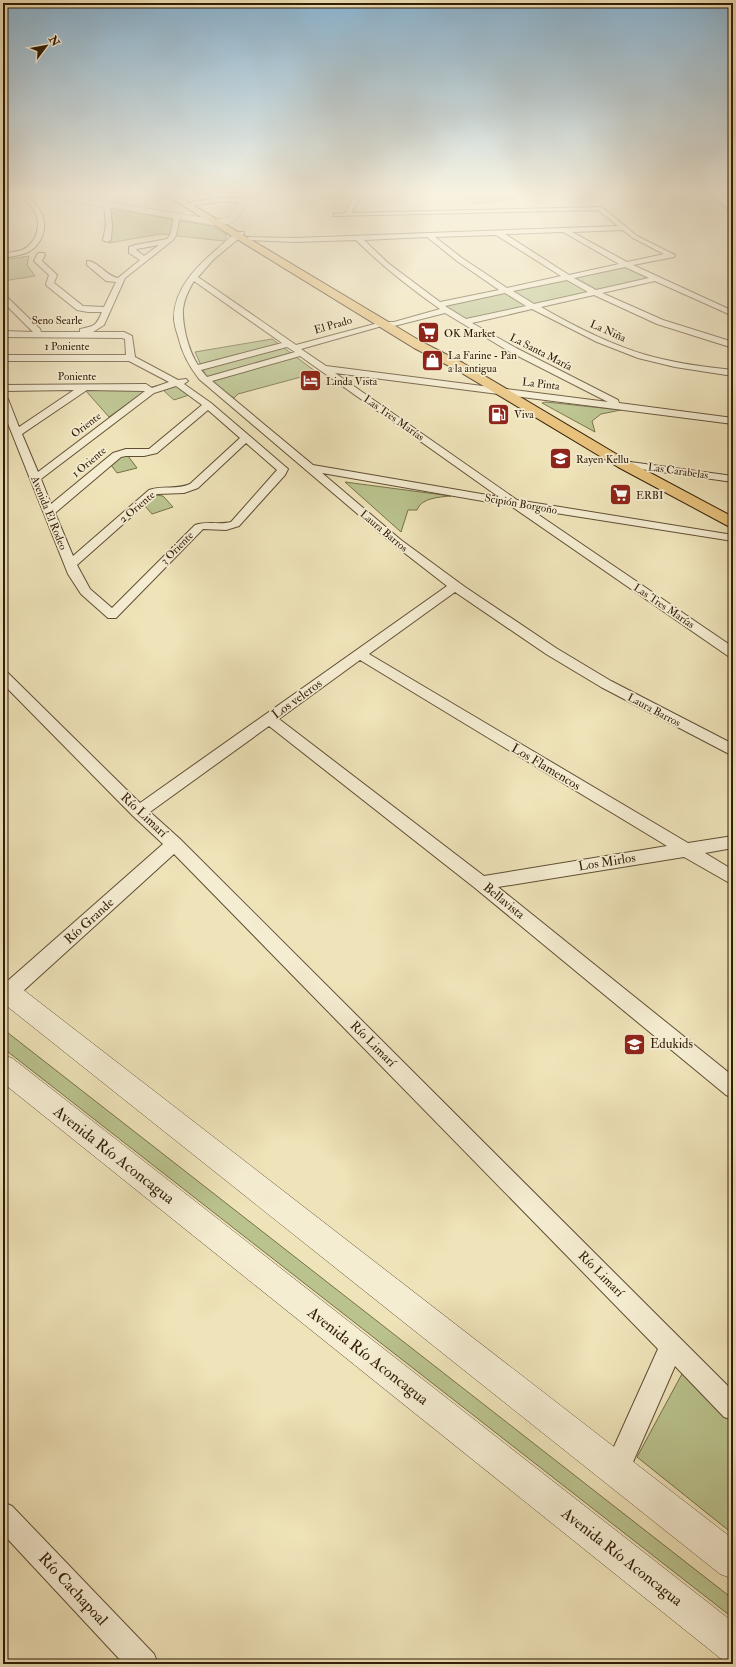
<svg xmlns="http://www.w3.org/2000/svg" width="736" height="1667" font-family="'IM FELL Double Pica',serif">
	<style>
		.green { fill: #bac38e; stroke: #76704a }
		.lines { fill: none; stroke-linecap: round; stroke-linejoin: round }
		.minor-casing { stroke: #604e34; stroke-width: 2 }
		.tertiary-casing { stroke: #604e34; stroke-width: 1 }
		.secondary-casing { stroke: #311c07; stroke-width: 2 }
		.primary-casing { stroke: #311c07; stroke-width: 2 }
		.minor { fill: #f5edd2; fill-rule: evenodd }
		.tertiary { fill: #f5edd2; fill-rule: evenodd }
		.secondary { fill: #f5edd2; fill-rule: evenodd }
		.primary { fill: #e8c27c; fill-rule: evenodd }
		.labels { text-anchor: middle; dominant-baseline: central; stroke-width: 3.5; stroke-linejoin: round; paint-order: stroke }
		.far-street-label { font-size: 11px; fill: #311c07; stroke: #f5edd2 }
		.far-poi-label { font-size: 11px; fill: #311c07; stroke: #f5edd2; text-anchor: start }
		.street-label { font-size: 13px; fill: #311c07; stroke: #f5edd2 }
		.poi-label { font-size: 13px; fill: #311c07; stroke: #f5edd2; text-anchor: start }
		.near-street-label { font-size: 16px; fill: #311c07; stroke: #f5edd2 }
	</style>
	<rect width="100%" height="100%" fill="#efe3b9"/>
	<filter id="stains"><feTurbulence type="fractalNoise" baseFrequency=".005" numOctaves="4"/><feColorMatrix values="0 0 0 0 .2 0 0 0 0 .09 0 0 0 0 .02 0 0 0 .5 -.17"/></filter>
	<radialGradient id="worn" r=".72"><stop offset=".6" stop-color="#630" stop-opacity="0"/><stop offset="1" stop-color="#630" stop-opacity=".3"/></radialGradient>
	<g class="green">
		<polygon points="496,193 504,193 513,199 476,204 465,198"/>
		<polygon points="110,208 210,226 227,235 224,241 160,234 109,243 112,225"/>
		<polygon points="29,256 27,265 35,276 3,281 3,260"/>
		<polygon points="624,266 648,278 465,320 444,306 579,277"/>
		<polygon points="272,339 319,374 312,374 238,394 234,398 223,392 205,374 195,352"/>
		<polygon points="171,382 145,391 109,417 86,391 87,389 144,389"/>
		<polygon points="177,386 189,395 174,400 163,390"/>
		<polygon points="546,402 621,410 601,414 592,421 595,432 542,403"/>
		<polygon points="123,455 128,456 137,468 117,473 111,465"/>
		<path d="M345 482 451 496C439 497 421 498 417 510H408L401 532Z"/>
		<polygon points="156,495 163,496 173,507 152,514 145,506"/>
		<polygon points="3,1029 733,1599 733,1618 3,1048"/>
		<polygon points="683,1372 733,1422 733,1534 637,1457"/>
	</g>
	<g class="lines">
		<defs>
			<g id="minor">
				<path d="M23 193H29C31 202 39 206 42 215 48 228 41 246 28 252 20 256 11 256 3 258V254C9 252 16 252 22 250 36 244 42 225 35 212 31 205 25 201 23 193Z"/>
				<path d="M356 193H362L352 213 602 207 637 236 675 255 674 257 633 265 733 311V316L655 281 602 293 663 320 733 342V348L657 324 594 295 541 307C574 326 609 344 646 355 674 363 704 367 733 370V376L675 367 638 358 597 342 532 309 472 323 516 348 618 400 619 403 733 418V424L335 373 517 500 733 535V541L530 509 733 647V657L728 656 511 506 322 473 401 540 465 587 556 648 611 681 733 744V756L601 687 546 654 455 592 369 654 688 843 733 836V848L705 853 733 870V885L684 857 498 887 733 1076V1098L726 1095 475 888 269 726 150 812 180 839 733 1391V1420L724 1417 675 1366 626 1478 617 1482 608 1478 604 1469 658 1349 174 854 10 1003 3 1005V985L163 844 133 816 3 684V671L8 673 140 803 447 586 393 544 199 379C189 366 182 353 178 336 176 330 174 324 174 318 174 289 196 267 217 249 223 244 236 230 244 232V234L213 260 198 277 296 345 382 322H394L440 309C410 288 382 266 356 240L295 242 250 240 248 239V237L295 238 618 226 598 210 334 216V214L345 213ZM623 230 633 238 664 254 627 262 572 232ZM562 232H563L619 264 569 275 505 234ZM496 235 561 276 507 288 462 258 435 237ZM427 237 457 261 499 290 440 302 388 263 364 240ZM625 267 649 278 596 290 574 278ZM567 280 588 292 534 304 513 291ZM194 281 282 343 198 365C192 356 189 347 186 336 181 312 181 303 194 281ZM505 293 526 306 466 319 445 306ZM445 313 510 352 608 402 326 366 301 349 382 326H394ZM287 347 295 352 207 377 201 370ZM300 356 499 497 313 465 212 381ZM360 660 667 846 484 876 279 719Z"/>
				<polygon points="218,198 246,198 249,200 246,202 218,202 192,206 189,204 192,202"/>
				<polygon points="107,203 110,205 112,225 111,240 107,242 103,240 106,225 104,205"/>
				<path d="M177 214 180 216 176 235 173 240 125 278 104 325 93 332H124L132 336 135 357 178 380 186 379 188 381 184 384 211 403 288 469 285 475 239 526 226 530 203 529 116 618H108L81 594 68 574 3 411V396L8 399 19 427 74 390 3 391V385L146 384 152 388 169 382 129 361H3V355H126L125 339 122 338 3 337V331L33 332 3 302V296H6L40 329 41 332H80V329C95 326 96 326 102 312H88L77 310 47 286 46 284 49 275 34 261 38 253H44L45 255 42 261 57 275 54 283 83 306 104 307 116 282 106 281 87 265V261C97 260 106 276 118 278L140 260 129 253V247L135 245 167 239 170 235 174 216ZM159 245 144 256 136 250 137 249ZM176 386 202 405 149 449H126L113 453 51 504 41 479 154 393ZM87 390 145 391 38 472 22 434ZM208 410 240 438 190 484C178 490 163 485 149 490L73 556 55 513 121 457 126 456H144L157 453ZM246 443 277 470 231 522C220 525 208 521 195 525L112 608 90 589 77 565 157 494 184 493 198 488Z"/>
				<polygon points="623,461 733,476 733,482 619,466 618,464"/>
				<polygon points="3,1502 12,1506 154,1654 158,1664 124,1664 3,1534"/>
			</g>
			<g id="tertiary">
				<polygon points="30,193 52,193 213,219 227,218 247,193 255,193 235,221 229,224 213,225 34,195"/>
				<polygon points="3,978 12,981 733,1539 733,1579 720,1574 3,1003"/>
				<polygon points="3,1055 12,1058 733,1622 733,1664 720,1658 3,1083"/>
			</g>
			<polygon id="secondary" points="710,193 720,193 733,204 733,212 730,211"/>
			<polygon id="primary" points="162,193 173,193 422,342 463,363 628,461 733,517 733,528 728,526 618,467 455,369 414,348"/>
		</defs>
		<use href="#minor" class="minor-casing"/>
		<use href="#tertiary" class="tertiary-casing"/>
		<use href="#secondary" class="secondary-casing"/>
		<use href="#primary" class="primary-casing"/>
		<use href="#minor" class="minor"/>
		<use href="#tertiary" class="tertiary"/>
		<use href="#secondary" class="secondary"/>
		<use href="#primary" class="primary"/>
	</g>
	<linearGradient id="sky" x2="0" y2="1"><stop stop-color="#8bb7d6"/><stop offset="0.45" stop-color="#f8f2e0"/><stop offset="1" stop-color="#f8f2e0" stop-opacity="0"/></linearGradient>
	<rect width="736" height="427" fill="url(#sky)"/>
	<defs>
		<symbol id="supermarket-square" viewBox="-11 -11 22 22"><rect x="-9" y="-9" width="18" height="18" rx="4" fill="#8f2418" stroke="#f5edd2"/><path d="M-6-5.5h2.5l.6 2H6L4.5 2H-2.5L-4.4-4H-6ZM-1.5 3.2a1.3 1.3 0 1 0 .1 0ZM3 3.2a1.3 1.3 0 1 0 .1 0Z" fill="#fff"/></symbol>
		<symbol id="shop-square" viewBox="-11 -11 22 22"><rect x="-9" y="-9" width="18" height="18" rx="4" fill="#8f2418" stroke="#f5edd2"/><path d="M-5-2.5h2.3a2.7 3.5 0 0 1 5.4 0H5L5.5 6h-11ZM-1.5-2.5h3a1.5 2.3 0 0 0-3 0Z" fill="#fff"/></symbol>
		<symbol id="hotel-square" viewBox="-11 -11 22 22"><rect x="-9" y="-9" width="18" height="18" rx="4" fill="#8f2418" stroke="#f5edd2"/><path d="M-6-4.5h1.5V1H6V5H4.5V3h-9V5H-6ZM-4 0a1.8 1.8 0 1 1 3.6 0ZM.5 0V-2.5h3Q6-2.5 6 0Z" fill="#fff"/></symbol>
		<symbol id="fuel-square" viewBox="-11 -11 22 22"><rect x="-9" y="-9" width="18" height="18" rx="4" fill="#8f2418" stroke="#f5edd2"/><path d="M-5.5-6h7V0h2V4h1.3V-2.5L3-4.5l.8-.8L6-3V5H2.5V1h-1V6h-7ZM-4.2-4.7v3.2H.2V-4.7Z" fill="#fff"/></symbol>
		<symbol id="school-square" viewBox="-11 -11 22 22"><rect x="-9" y="-9" width="18" height="18" rx="4" fill="#8f2418" stroke="#f5edd2"/><path d="M0-5L7-2L0 1L-7-2ZM-4 1L0 2.5L4 1V4Q0 6-4 4Z" fill="#fff"/></symbol>
	</defs>
	<g fill-rule="evenodd">
		<use href="#supermarket-square" x="416" y="320" width="25" height="25"/>
		<use href="#shop-square" x="420" y="348" width="25" height="25"/>
		<use href="#hotel-square" x="298" y="368" width="25" height="25"/>
		<use href="#fuel-square" x="486" y="402" width="25" height="25"/>
		<use href="#school-square" x="548" y="446" width="25" height="25"/>
		<use href="#supermarket-square" x="608" y="482" width="25" height="25"/>
		<use href="#school-square" x="622" y="1032" width="25" height="25"/>
	</g>
	<g class="labels">
		<g class="far-street-label">
			<text x="57" y="320">Seno Searle</text>
			<text transform="translate(333 325) rotate(-16)">El Prado</text>
			<text transform="translate(608 331) rotate(24)">La Niña</text>
			<text x="67" y="346">1 Poniente</text>
			<text transform="translate(541 352) rotate(27)">La Santa María</text>
			<text x="77" y="376">Poniente</text>
			<text transform="translate(541 384) rotate(7)">La Pinta</text>
			<text transform="translate(394 418) rotate(35)">Las Tres Marías</text>
			<text transform="translate(86 425) rotate(-37)">Oriente</text>
			<text transform="translate(89 462) rotate(-40)">1 Oriente</text>
			<text transform="translate(678 471) rotate(8)">Las Carabelas</text>
			<text transform="translate(521 504) rotate(10)">Scipión Borgoño</text>
			<text transform="translate(137 507) rotate(-40)">2 Oriente</text>
			<text transform="translate(49 513) rotate(68)">Avenida El Rodeo</text>
			<text transform="translate(384 531) rotate(40)">Laura Barros</text>
			<text transform="translate(177 548) rotate(-45)">3 Oriente</text>
			<text transform="translate(664 606) rotate(34)">Las Tres Marías</text>
			<text transform="translate(654 710) rotate(28)">Laura Barros</text>
		</g>
		<g class="far-poi-label">
			<text x="444" y="333">OK Market</text>
			<text x="448" y="355">La Farine - Pan<tspan x="448" dy="13">a la antigua</tspan></text>
			<text x="326" y="381">Linda Vista</text>
			<text x="514" y="414">Viva</text>
			<text x="576" y="459">Rayen Kellu</text>
			<text x="636" y="495">ERBI</text>
		</g>
		<g class="street-label">
			<text transform="translate(297 699) rotate(-36)">Los veleros</text>
			<text transform="translate(546 767) rotate(31)">Los Flamencos</text>
			<text transform="translate(144 815) rotate(43)">Río Limarí</text>
			<text transform="translate(607 862) rotate(-9)">Los Mirlos</text>
			<text transform="translate(504 901) rotate(39)">Bellavista</text>
			<text transform="translate(89 921) rotate(-42)">Río Grande</text>
			<text transform="translate(373 1044) rotate(45)">Río Limarí</text>
			<text transform="translate(601 1274) rotate(45)">Río Limarí</text>
		</g>
		<g class="poi-label">
			<text x="650" y="1044">Edukids</text>
		</g>
		<g class="near-street-label">
			<text transform="translate(114 1155) rotate(38)">Avenida Río Aconcagua</text>
			<text transform="translate(368 1356) rotate(38)">Avenida Río Aconcagua</text>
			<text transform="translate(622 1557) rotate(38)">Avenida Río Aconcagua</text>
			<text transform="translate(73 1589) rotate(47)">Río Cachapoal</text>
		</g>
	</g>
	<rect width="736" height="1667" fill="none" stroke="#efe3b9" stroke-width="16"/>
	<rect x="4" y="4" width="728" height="1659" fill="none" stroke="#311c07" stroke-width="2"/>
	<rect x="8" y="8" width="720" height="1651" fill="none" stroke="#311c07"/>
	<g transform="translate(46 46) rotate(58)" stroke="#f5edd2" stroke-width="3" paint-order="stroke">
	<path d="M0-3L7 15L0 10L-7 15Z" fill="#311c07"/>
	<text y="-6" font-size="11" font-weight="bold" text-anchor="middle" fill="#311c07">N</text>
	</g>
	<rect width="100%" height="100%" filter="url(#stains)"/>
	<rect width="100%" height="100%" fill="url(#worn)"/>
</svg>
